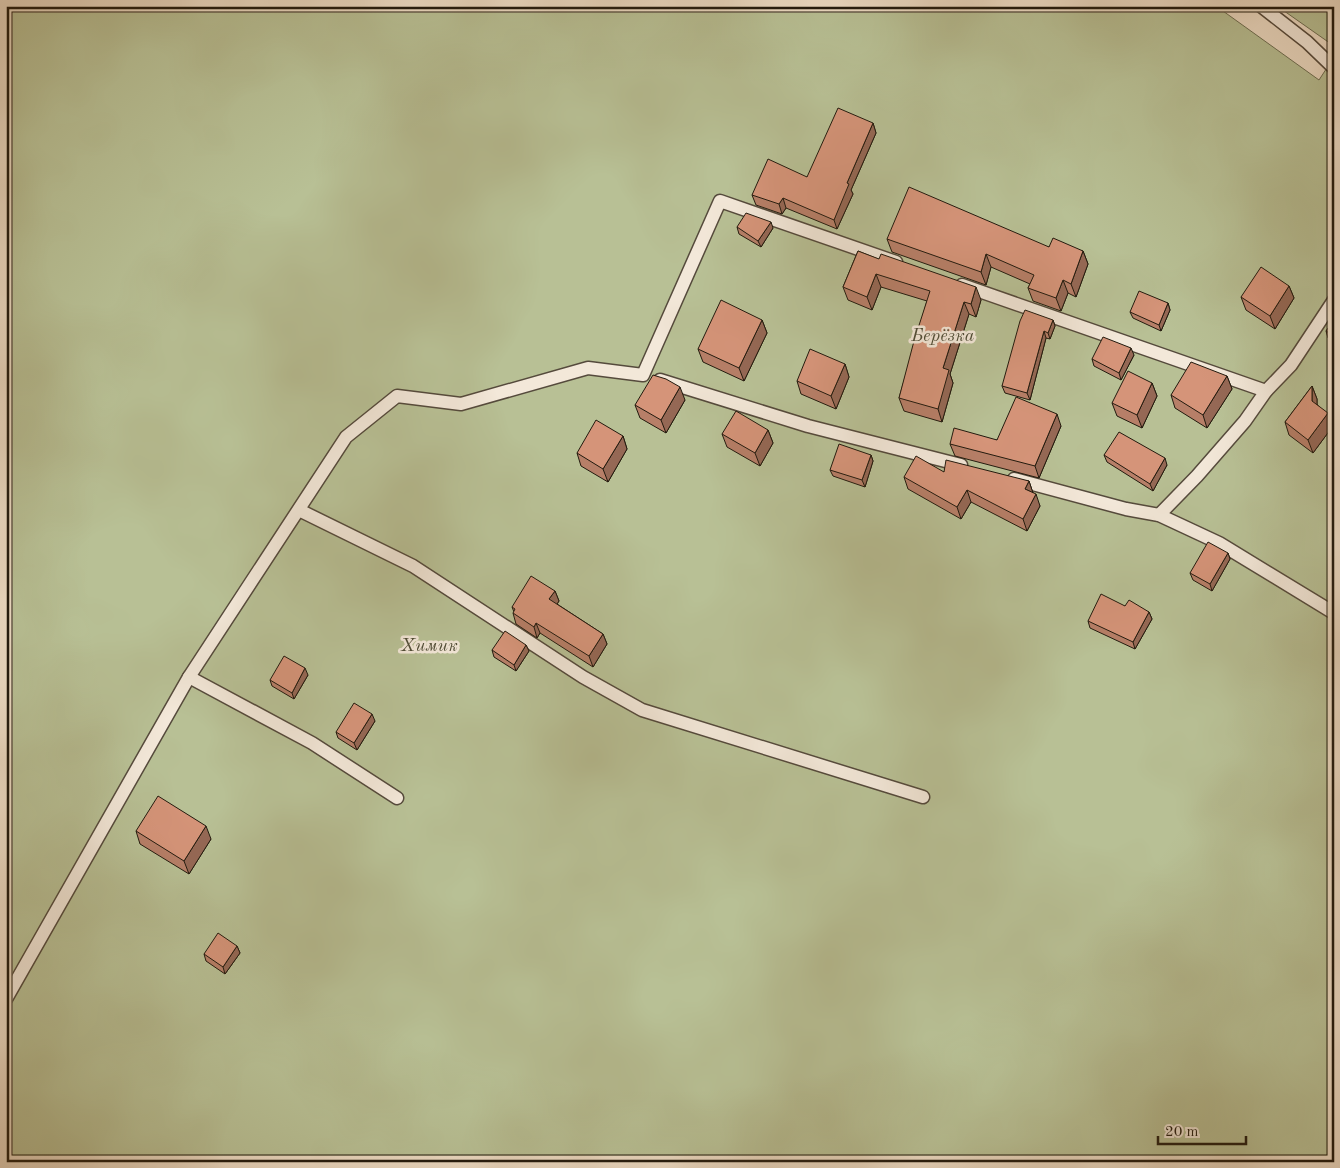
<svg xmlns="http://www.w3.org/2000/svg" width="1340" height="1168" font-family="'Old Standard TT',serif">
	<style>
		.green { fill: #b8c095; stroke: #6d6d52 }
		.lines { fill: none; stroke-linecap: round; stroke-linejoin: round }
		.lane-casing { stroke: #554a3c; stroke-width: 15 }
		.lane { stroke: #f3e8d9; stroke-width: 12 }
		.wall { fill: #b77f68; stroke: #221a0e }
		.shaded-wall { fill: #956855; stroke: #221a0e }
		.building { fill: #d59479; stroke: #221a0e }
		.labels { text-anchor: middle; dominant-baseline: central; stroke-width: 5; stroke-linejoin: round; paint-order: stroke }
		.park-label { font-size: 18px; font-style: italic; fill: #4f4c36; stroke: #f3e8d9 }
	</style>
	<rect width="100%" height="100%" fill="#eddcc5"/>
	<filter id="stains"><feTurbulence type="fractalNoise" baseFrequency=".004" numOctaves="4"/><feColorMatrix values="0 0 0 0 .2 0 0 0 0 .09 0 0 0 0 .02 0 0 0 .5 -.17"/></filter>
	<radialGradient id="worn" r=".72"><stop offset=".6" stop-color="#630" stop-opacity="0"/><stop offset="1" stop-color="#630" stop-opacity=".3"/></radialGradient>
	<g class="green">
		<polygon points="6,6 1216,6 1319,80 1334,57 1334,1162 6,1162"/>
		<polygon points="1277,6 1334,6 1334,46"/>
	</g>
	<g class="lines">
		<defs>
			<g id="lane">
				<polyline points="1261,6 1307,42 1334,68"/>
				<polyline points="962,285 1266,391"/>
				<polyline points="660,380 808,426 961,465"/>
				<polyline points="1014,479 1126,509 1159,515 1219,543 1334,613"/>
				<polyline points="299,510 413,566 583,677 642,710 923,797"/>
				<polyline points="1159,515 1197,476 1245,421 1266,391 1291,365 1334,300"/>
				<polyline points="189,677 312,743 397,798"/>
				<polyline points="6,999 189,677 346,437 397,396 461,404 588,368 643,375 720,201 896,262"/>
			</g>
		</defs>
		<use href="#lane" class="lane-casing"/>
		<use href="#lane" class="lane"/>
	</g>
	<g class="wall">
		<polygon points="873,123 876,133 851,190 853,194 837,229 786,208 782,214 756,205 752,195 807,177"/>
		<polygon points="737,227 773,228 761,247 739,234"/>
		<polygon points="887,239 1049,247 1083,251 1088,264 1076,297 1068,293 1061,311 1033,301 1028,288 1030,284 991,267 986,285 892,252"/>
		<polygon points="858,251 981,300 976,317 969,314 950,374 953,383 942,422 904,411 899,398 927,301 881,287 872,310 848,300 843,287"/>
		<polygon points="1289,286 1294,298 1275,329 1246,310 1241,297"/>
		<polygon points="1168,303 1170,310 1161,331 1133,318 1130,312"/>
		<polygon points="762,320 767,333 744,381 703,362 698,349"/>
		<polygon points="1053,320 1055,326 1050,339 1046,338 1030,400 1005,393 1002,386"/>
		<polygon points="1334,320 1334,341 1328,338 1326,331"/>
		<polygon points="1134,355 1121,380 1094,366 1092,359"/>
		<polygon points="845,364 849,377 836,409 801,394 797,381"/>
		<polygon points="1227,376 1232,389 1207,428 1175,408 1171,395"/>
		<polygon points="1152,383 1157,396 1142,428 1117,416 1112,403"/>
		<polygon points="1312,386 1317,399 1317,404 1333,426 1313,453 1289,435 1285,422"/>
		<polygon points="685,400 666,433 640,418 635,405"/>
		<polygon points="1061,426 1039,478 955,456 950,444 997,440"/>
		<polygon points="768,430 773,443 760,466 727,447 722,434"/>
		<polygon points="623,436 627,449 608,482 581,466 577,453"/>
		<polygon points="871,455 873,461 865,487 833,476 830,470"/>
		<polygon points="1104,455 1167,465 1153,491 1107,462"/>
		<polygon points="944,472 1029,481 1033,493 1040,506 1027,531 971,502 961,519 908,489 904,477"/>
		<polygon points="1228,553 1230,559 1212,591 1193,580 1190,573"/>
		<polygon points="555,591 559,601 557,604 603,634 607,644 593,667 540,633 537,638 516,624 513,613 514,612 512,607"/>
		<polygon points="1125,606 1149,612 1152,619 1135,649 1090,628 1088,621"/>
		<polygon points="526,645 529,651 516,671 494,657 492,650"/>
		<polygon points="308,675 294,699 272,686 270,680"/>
		<polygon points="375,721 357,750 338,738 336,732"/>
		<polygon points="136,831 211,839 189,874 140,844"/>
		<polygon points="237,946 240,953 225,974 206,961 204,954"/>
	</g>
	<g class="shaded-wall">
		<polygon points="873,123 876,133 851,190 853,194 837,229 834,220 847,183"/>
		<polygon points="783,198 786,208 782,214 779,204"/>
		<polygon points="771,222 773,228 761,247 758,241"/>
		<polygon points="1083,251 1088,264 1076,297 1071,284"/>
		<polygon points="986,254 991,267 986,285 981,272"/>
		<polygon points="876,274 881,287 872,310 867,297"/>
		<polygon points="1063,280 1068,293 1061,311 1056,298"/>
		<polygon points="1289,286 1294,298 1275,329 1270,316"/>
		<polygon points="976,287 981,300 976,317 971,304"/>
		<polygon points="964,302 969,314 950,374 953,383 942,422 938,409 943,368"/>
		<polygon points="1168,303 1170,310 1161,331 1159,325"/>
		<polygon points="762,320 767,333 744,381 739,368"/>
		<polygon points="1053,320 1055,326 1050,339 1048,333"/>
		<polygon points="1044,331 1046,338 1030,400 1027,393"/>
		<polygon points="1131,348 1134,355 1121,380 1119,373"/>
		<polygon points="845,364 849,377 836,409 831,396"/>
		<polygon points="1227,376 1232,389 1207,428 1203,415"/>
		<polygon points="1152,383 1157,396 1142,428 1137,415"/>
		<polygon points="1312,386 1317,399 1317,413 1312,401"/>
		<polygon points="680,387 685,400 666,433 661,420"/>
		<polygon points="1328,413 1333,426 1313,453 1308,440"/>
		<polygon points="1057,414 1061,426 1039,478 1035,466"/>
		<polygon points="768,430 773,443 760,466 755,453"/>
		<polygon points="623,436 627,449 608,482 603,469"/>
		<polygon points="871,455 873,461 865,487 862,480"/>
		<polygon points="1165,458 1167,465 1153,491 1150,484"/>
		<polygon points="1029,481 1033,493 1025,489"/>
		<polygon points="967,490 971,502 961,519 957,507"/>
		<polygon points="1036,494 1040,506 1027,531 1023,519"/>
		<polygon points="1228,553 1230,559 1212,591 1210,584"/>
		<polygon points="555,591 559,601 553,610 549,599"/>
		<polygon points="1149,612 1152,619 1135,649 1133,642"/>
		<polygon points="536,623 540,633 537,638 534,627"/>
		<polygon points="603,634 607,644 593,667 589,656"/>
		<polygon points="526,645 529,651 516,671 514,665"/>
		<polygon points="305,668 308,675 294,699 292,693"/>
		<polygon points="372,714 375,721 357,750 354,743"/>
		<polygon points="206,826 211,839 189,874 184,861"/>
		<polygon points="237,946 240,953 225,974 223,967"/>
	</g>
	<g class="building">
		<polygon points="838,108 873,123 847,183 849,184 834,220 783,198 779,204 752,195 768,159 807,177"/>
		<polygon points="909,187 1049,247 1053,238 1083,251 1071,284 1063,280 1056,298 1028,288 1034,275 986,254 981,272 887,239"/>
		<polygon points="746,213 771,222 758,241 737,227"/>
		<polygon points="858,251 879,259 881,254 976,287 971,304 964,302 943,368 949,370 938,409 899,398 914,341 930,291 876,274 867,297 843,287"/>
		<polygon points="1261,267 1289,286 1270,316 1241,297"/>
		<polygon points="1139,291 1168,303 1159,325 1130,312"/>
		<polygon points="721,300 762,320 739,368 698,349"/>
		<polygon points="1025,310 1053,320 1048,333 1044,331 1027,393 1002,386 1020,321"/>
		<polygon points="1334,320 1334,336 1326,331"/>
		<polygon points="1103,337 1131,348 1119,373 1092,359"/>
		<polygon points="810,349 845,364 831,396 797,381"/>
		<polygon points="1191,362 1227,376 1203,415 1171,395"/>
		<polygon points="1128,371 1152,383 1137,415 1112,403"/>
		<polygon points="653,375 666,379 680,387 661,420 635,405"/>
		<polygon points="1312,386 1312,401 1328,413 1308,440 1285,422"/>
		<polygon points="1016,397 1057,414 1035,466 950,444 954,428 997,440"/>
		<polygon points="736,411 768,430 755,453 722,434"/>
		<polygon points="596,420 623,436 603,469 577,453"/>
		<polygon points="1119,432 1165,458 1150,484 1104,455"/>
		<polygon points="839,444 871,455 862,480 830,470"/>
		<polygon points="916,456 944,472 946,460 1029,481 1025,489 1036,494 1023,519 967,490 957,507 904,477"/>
		<polygon points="1208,542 1228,553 1210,584 1190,573"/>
		<polygon points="531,576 555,591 549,599 603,634 589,656 536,623 534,627 513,613 515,609 512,607"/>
		<polygon points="1101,594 1125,606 1129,600 1149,612 1133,642 1088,621"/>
		<polygon points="505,631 526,645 514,665 492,650"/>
		<polygon points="284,656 305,668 292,693 270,680"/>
		<polygon points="354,703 372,714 354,743 336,732"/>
		<polygon points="158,796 206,826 184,861 136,831"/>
		<polygon points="218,933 237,946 223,967 204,954"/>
	</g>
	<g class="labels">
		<g class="park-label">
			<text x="943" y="336">Берёзка</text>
			<text x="429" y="646">Химик</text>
		</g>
	</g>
	<rect width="1340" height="1168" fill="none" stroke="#eddcc5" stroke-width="25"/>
	<rect x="8" y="8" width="1325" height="1153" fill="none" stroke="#221a0e" stroke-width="2.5"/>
	<rect x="12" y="12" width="1315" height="1143" fill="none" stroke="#221a0e"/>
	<path d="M1158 1136v8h88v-8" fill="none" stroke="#221a0e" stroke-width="2.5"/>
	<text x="1165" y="1136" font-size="15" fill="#221a0e" stroke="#f3e8d9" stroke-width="4" paint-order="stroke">20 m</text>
	<rect width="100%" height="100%" filter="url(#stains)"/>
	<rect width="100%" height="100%" fill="url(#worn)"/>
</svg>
